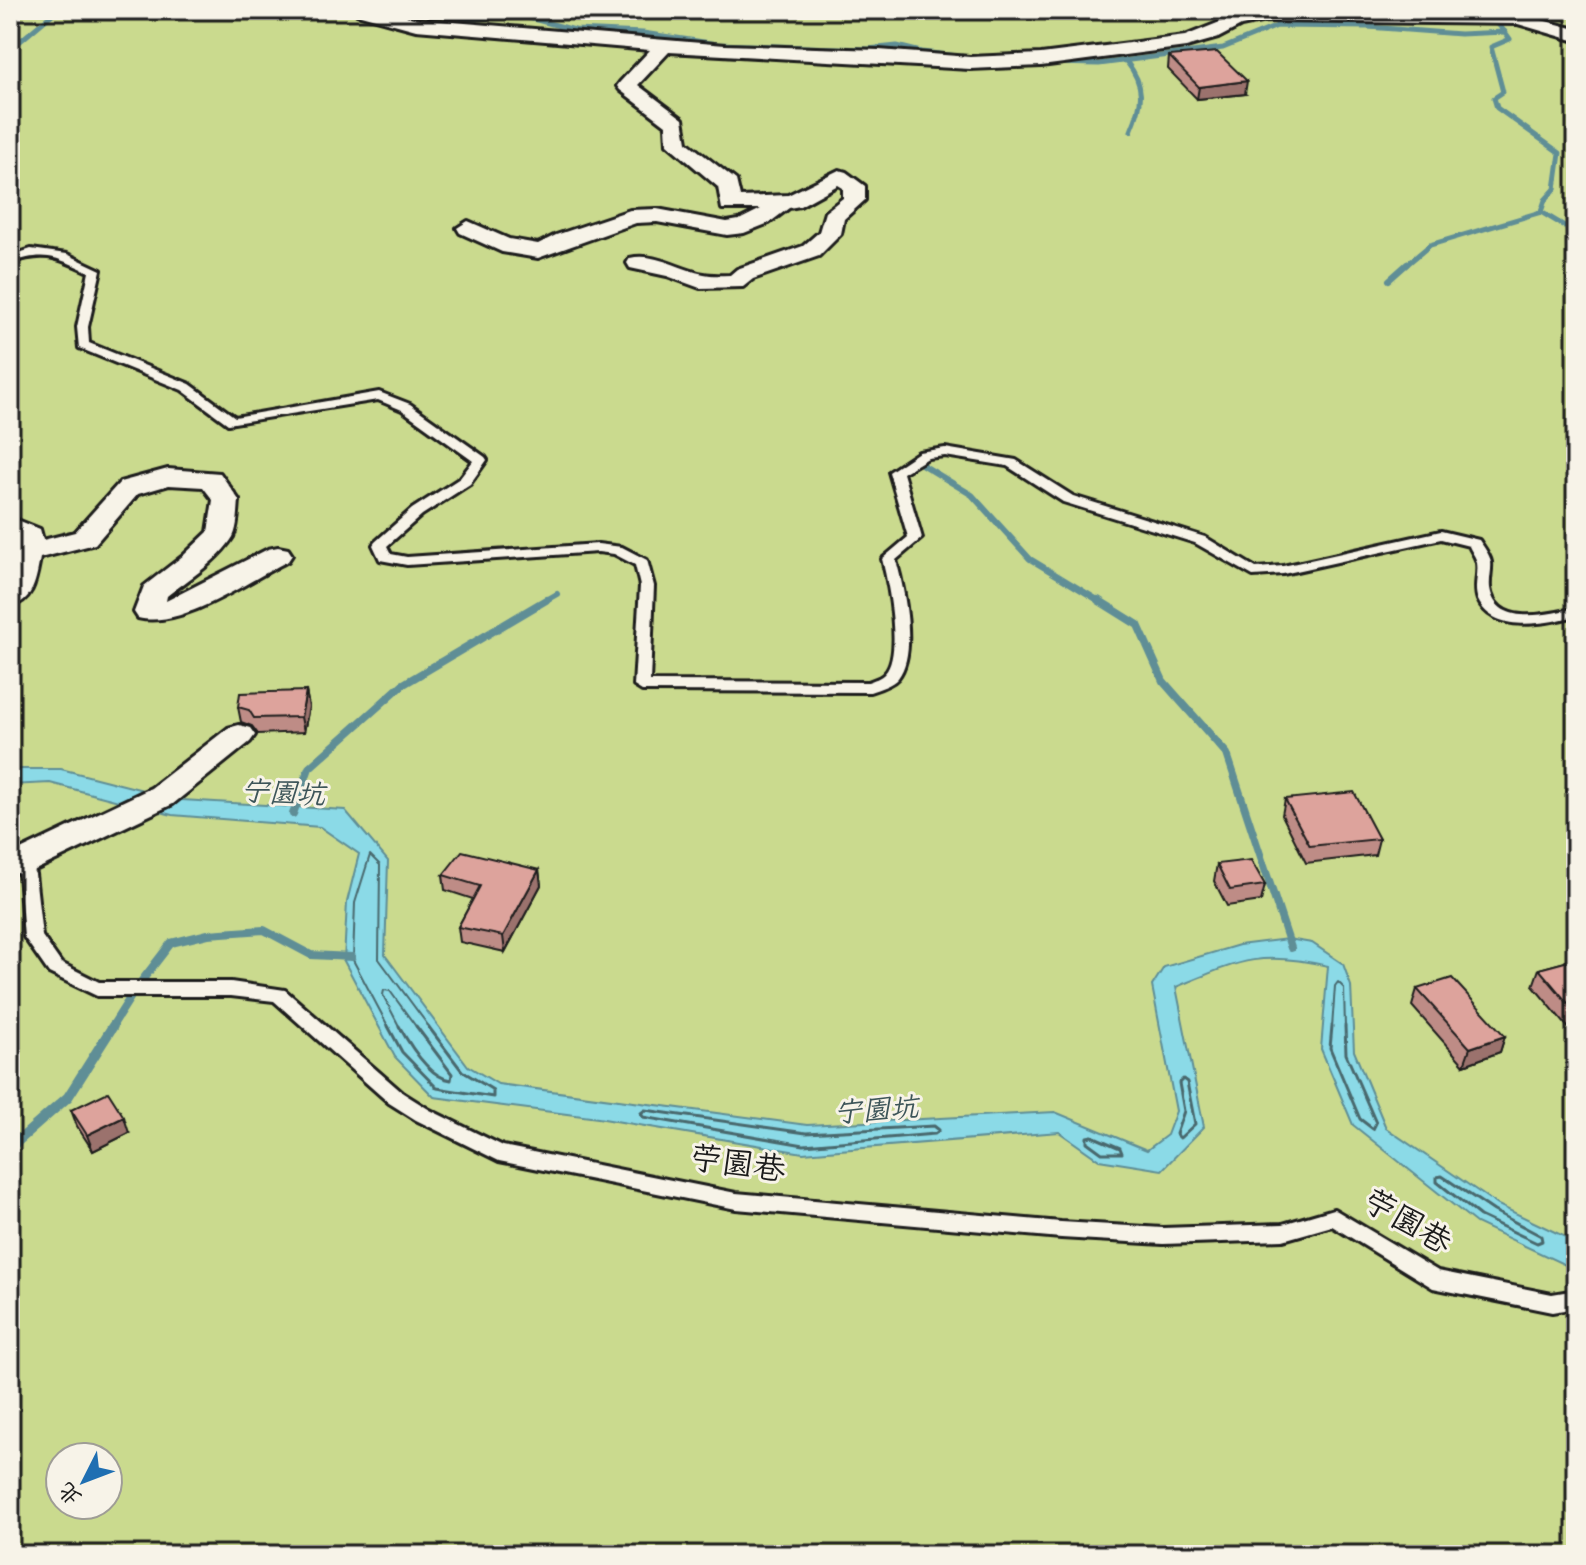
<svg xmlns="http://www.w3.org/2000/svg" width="1586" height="1565" viewBox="0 0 1586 1565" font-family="'Patrick Hand','LXGW WenKai TC',sans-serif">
<rect width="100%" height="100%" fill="#f7f3e8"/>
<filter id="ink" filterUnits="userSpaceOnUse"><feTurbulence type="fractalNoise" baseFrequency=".0125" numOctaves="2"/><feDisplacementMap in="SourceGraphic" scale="16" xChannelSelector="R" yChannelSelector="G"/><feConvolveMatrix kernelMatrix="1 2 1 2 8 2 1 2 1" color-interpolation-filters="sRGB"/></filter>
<g filter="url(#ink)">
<path fill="#cada8e" stroke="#737b55" stroke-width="2" fill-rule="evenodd" d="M10,10h1566v1545h-1566zM60,1457h48v48h-48z"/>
<path fill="#8bdae7" stroke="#5f8e96" stroke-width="2" d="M10,769h51l121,31 163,10 43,51 -3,94 83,111 30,18 309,41 248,-13 92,38 20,-15 9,-24 -24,-125 12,-19 75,-22 49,-6 24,4 31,21 8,22 3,65 32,77 112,77 78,37v28l-100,-47 -123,-98 -32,-76 7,-83c-69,-16 -89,-5 -152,21l28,140 -42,43 -63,-10 -40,-28 -256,21 -205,-35 -164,-21 -39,-40 -51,-96 3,-59 12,-48 -39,-27 -148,-12 -122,-32 -40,2z"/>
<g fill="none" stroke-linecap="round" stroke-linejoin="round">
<g stroke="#48686d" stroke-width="2">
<polyline points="389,1028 353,960 355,903 370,855 380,865 379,959 430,1028"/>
<polyline points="400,1028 383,995 384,990 390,991 417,1028"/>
<polyline points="1332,1028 1335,986 1338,982 1344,988 1345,1028"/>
</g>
<g stroke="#48686d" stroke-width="3">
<polyline points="388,1026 402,1052 437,1088 493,1097 493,1090 462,1071 428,1026"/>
<path d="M399,1026c10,18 30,52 52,54l1,-6 -36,-48"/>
<polyline points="1332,1026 1330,1048 1360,1119 1373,1129 1376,1123 1346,1054 1345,1026"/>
<polygon points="1183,1079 1187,1082 1195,1124 1180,1138 1176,1134 1184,1111 1179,1083"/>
<polygon points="645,1110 806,1133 934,1126 939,1130 935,1134 804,1145 643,1117 641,1113"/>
<polygon points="1092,1136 1120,1148 1122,1153 1102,1153 1087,1142 1087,1137"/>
<polygon points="1442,1176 1494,1211 1541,1236 1542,1241 1537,1243 1480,1216 1437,1182 1437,1177"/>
</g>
<g stroke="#5f8e96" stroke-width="5">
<polyline points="446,10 464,19 518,15 575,30 643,33 717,44 868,49 897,46 921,52 978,58"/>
<polyline points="1488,10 1490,13"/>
<polyline points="1558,10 1576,15"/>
<polyline points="1505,32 1510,39 1491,47 1503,92 1494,98 1497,108 1560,153 1555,189 1545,200 1541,212 1576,233"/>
<polyline points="12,48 57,10"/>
<path d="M1126,61c20,25 17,42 5,70"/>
<polyline points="1051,63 1099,64 1223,48 1277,26 1368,27 1460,34 1505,32 1496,22"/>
<polyline points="1405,266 1430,245 1541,212"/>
</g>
<g stroke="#5f8e96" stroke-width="6">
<polyline points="1389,280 1407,264"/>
<polyline points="921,464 972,495 1030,559 1101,602"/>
<polyline points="543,602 557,594"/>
</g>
<g stroke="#5f8e96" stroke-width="8">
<polyline points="1098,600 1138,625 1163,681 1227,754 1291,948"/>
<polyline points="293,814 309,768 402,685 546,600"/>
<polyline points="111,1028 137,987 171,943 208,934 264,930 311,955 352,957"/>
</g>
<polyline stroke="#5f8e96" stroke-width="10" points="10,1148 68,1097 113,1026"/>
<defs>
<g id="service">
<path d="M31,249l36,5 34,16 -13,57 1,16 101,41 45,33 144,-25 31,12 75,53 2,3 -17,24 -48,31 -35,31 4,8 16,3 191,-13 24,3 25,13 7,26 -4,95 218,1c5,-2 13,-4 17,-9 18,-19 3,-91 -3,-114l26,-22 -19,-65 30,-20 26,-4 71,12 57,36 132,41 51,31 27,-2 158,-35 38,9c4,6 11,15 12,22 1,8 -2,17 -1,26 6,40 58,26 86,20v8c-29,7 -82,19 -98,-16 -5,-13 1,-25 -1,-37 -1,-6 -6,-12 -8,-17l-28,-7 -158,35 -30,2 -58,-33 -132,-41 -56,-36 -62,-10 -17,2 -25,15 19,65 -26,22c8,28 22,93 2,118 -6,7 -19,11 -28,14l-228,-1 -8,-5 6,-100 -5,-21 -21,-11 -16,-2 -191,13 -27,-5 -7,-15 2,-3 37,-33 48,-31 13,-17 -71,-51 -24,-10 -150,24 -46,-34 -103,-42 -2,-21 12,-55c-34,-15 -43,-21 -79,-9v-7z"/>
<polygon points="10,849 27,859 35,874 42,936 61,963 99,982 231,982 285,990 403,1093 430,1110 503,1146 736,1193 1061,1222 1163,1228 1283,1224 1334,1209 1438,1271 1552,1294 1576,1290 1576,1308 1552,1312 1433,1288 1332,1226 1283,1240 1163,1244 1061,1238 736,1209 499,1161 416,1120 389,1103 274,1001 231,996 97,996 49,973 24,937 19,874 10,863"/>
</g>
<g id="minor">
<path d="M354,10h30l33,9 308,26 154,5 91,7 71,-3 144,-18 45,-18 36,-7 253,3 57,15v12l-58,-17 -252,-3 -25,5 -23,12 -32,9 -145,19 -71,3 -301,-17 -31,33 45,34 4,23 49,38 4,17 48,-2 51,-25 7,2 19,14v14l-21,19 -3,15 -22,22 -66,23 -10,8 -43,1 -33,-12 -37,-8 -3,-5 3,-5c25,-6 50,12 74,16 8,2 17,1 26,1l7,-6 66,-23 16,-14 6,-20 18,-14v-10l-5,-3 -38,21 -11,2 -20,15 -25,10 -17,2 -70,-13 -21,1 -98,35 -36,-6 -42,-19 -3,-5 11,-7 41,18 29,5 18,-9 74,-25 27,-1 70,13 12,-2 22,-11h-39l-4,-22 -51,-43 -1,-19 -46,-35 -3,-4 3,-4 30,-32 -234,-20 -59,-16z"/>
<path d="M168,469l52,4 19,27c-1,11 -1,27 -6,37 -15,24 -44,42 -66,59l-1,5 102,-52 10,-2 10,2 4,6 -4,6c-40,20 -106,68 -150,57l-4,-6 10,-26 40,-31 24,-23 5,-32 -10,-13 -34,-2 -31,9 -43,50 -55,14c-4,21 -6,43 -30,49v-41l6,-28 -6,-2v-19l30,12 3,11 32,-8 45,-50z"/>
<polygon points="239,725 250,728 255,735 250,742 173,804 33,871 21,874 10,871 10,855 151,788 228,728"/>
</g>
</defs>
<use href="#service" stroke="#1c1c1c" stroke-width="6"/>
<use href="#minor" stroke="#1c1c1c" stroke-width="6"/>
<use href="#service" fill="#f7f3e8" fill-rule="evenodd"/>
<use href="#minor" fill="#f7f3e8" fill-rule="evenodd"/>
</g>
<g fill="#be8c86" stroke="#1c1c1c" stroke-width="2">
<polygon points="1169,56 1245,94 1197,99 1168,69"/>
<polygon points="306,691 309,707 304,732 258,734 252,726 241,722 238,707"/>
<polygon points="1285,799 1379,839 1375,855 1306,863 1282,815"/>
<polygon points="1217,864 1265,885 1261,901 1227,906 1214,881"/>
<polygon points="539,870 541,885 505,952 460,942 458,927 473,899 445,890 443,875"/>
<polygon points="1576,959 1576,1037 1533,986 1539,969"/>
<polygon points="1417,989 1505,1036 1500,1052 1464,1065 1412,1006"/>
<polygon points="71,1110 129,1133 93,1151 77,1126"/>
</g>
<g fill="#9b726d" stroke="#1c1c1c" stroke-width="2">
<polygon points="1247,81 1245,94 1197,99 1199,87"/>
<polygon points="306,691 309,707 304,732 301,717"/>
<polygon points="539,870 541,885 505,952 503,936"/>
<polygon points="1505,1036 1500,1052 1464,1065 1470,1048"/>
<polygon points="124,1117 129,1133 93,1151 87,1135"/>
</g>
<g fill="#dda39c" stroke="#1c1c1c" stroke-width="2">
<polygon points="1217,52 1247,81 1199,87 1169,56"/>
<polygon points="306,691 301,717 254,718 249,710 238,707 240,693"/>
<polygon points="1354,792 1379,839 1310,846 1285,799"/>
<polygon points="462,851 539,870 503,936 458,927 480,886 443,875"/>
<polygon points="1251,860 1265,885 1230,890 1217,864"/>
<polygon points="1576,959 1576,1013 1539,969"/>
<polygon points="1452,978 1505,1036 1470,1048 1417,989"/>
<polygon points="108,1092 124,1117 87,1135 71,1110"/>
</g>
</g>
<g text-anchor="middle" stroke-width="6" stroke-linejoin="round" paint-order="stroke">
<g font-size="28" font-style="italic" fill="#3d5559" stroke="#f7f3e8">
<text transform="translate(283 792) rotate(3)" y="10">宁園坑</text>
<text transform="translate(876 1109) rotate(-4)" y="10">宁園坑</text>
</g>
<g font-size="32" fill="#1c1c1c" stroke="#f7f3e8">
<text transform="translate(738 1163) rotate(8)" y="11">苧園巷</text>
<text transform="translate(1408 1221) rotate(30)" y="11">苧園巷</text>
</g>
</g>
<rect width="1586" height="1565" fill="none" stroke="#f7f3e8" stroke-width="40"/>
<rect x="20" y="20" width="1546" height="1525" fill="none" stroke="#1c1c1c" stroke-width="3" filter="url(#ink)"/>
<g transform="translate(84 1481) rotate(228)"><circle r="38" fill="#f7f3e8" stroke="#9f9d96" stroke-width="2"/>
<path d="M0-6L14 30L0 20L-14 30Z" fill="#1f6fb2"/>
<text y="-12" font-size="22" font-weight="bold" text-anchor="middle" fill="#1c1c1c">北</text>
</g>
</svg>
